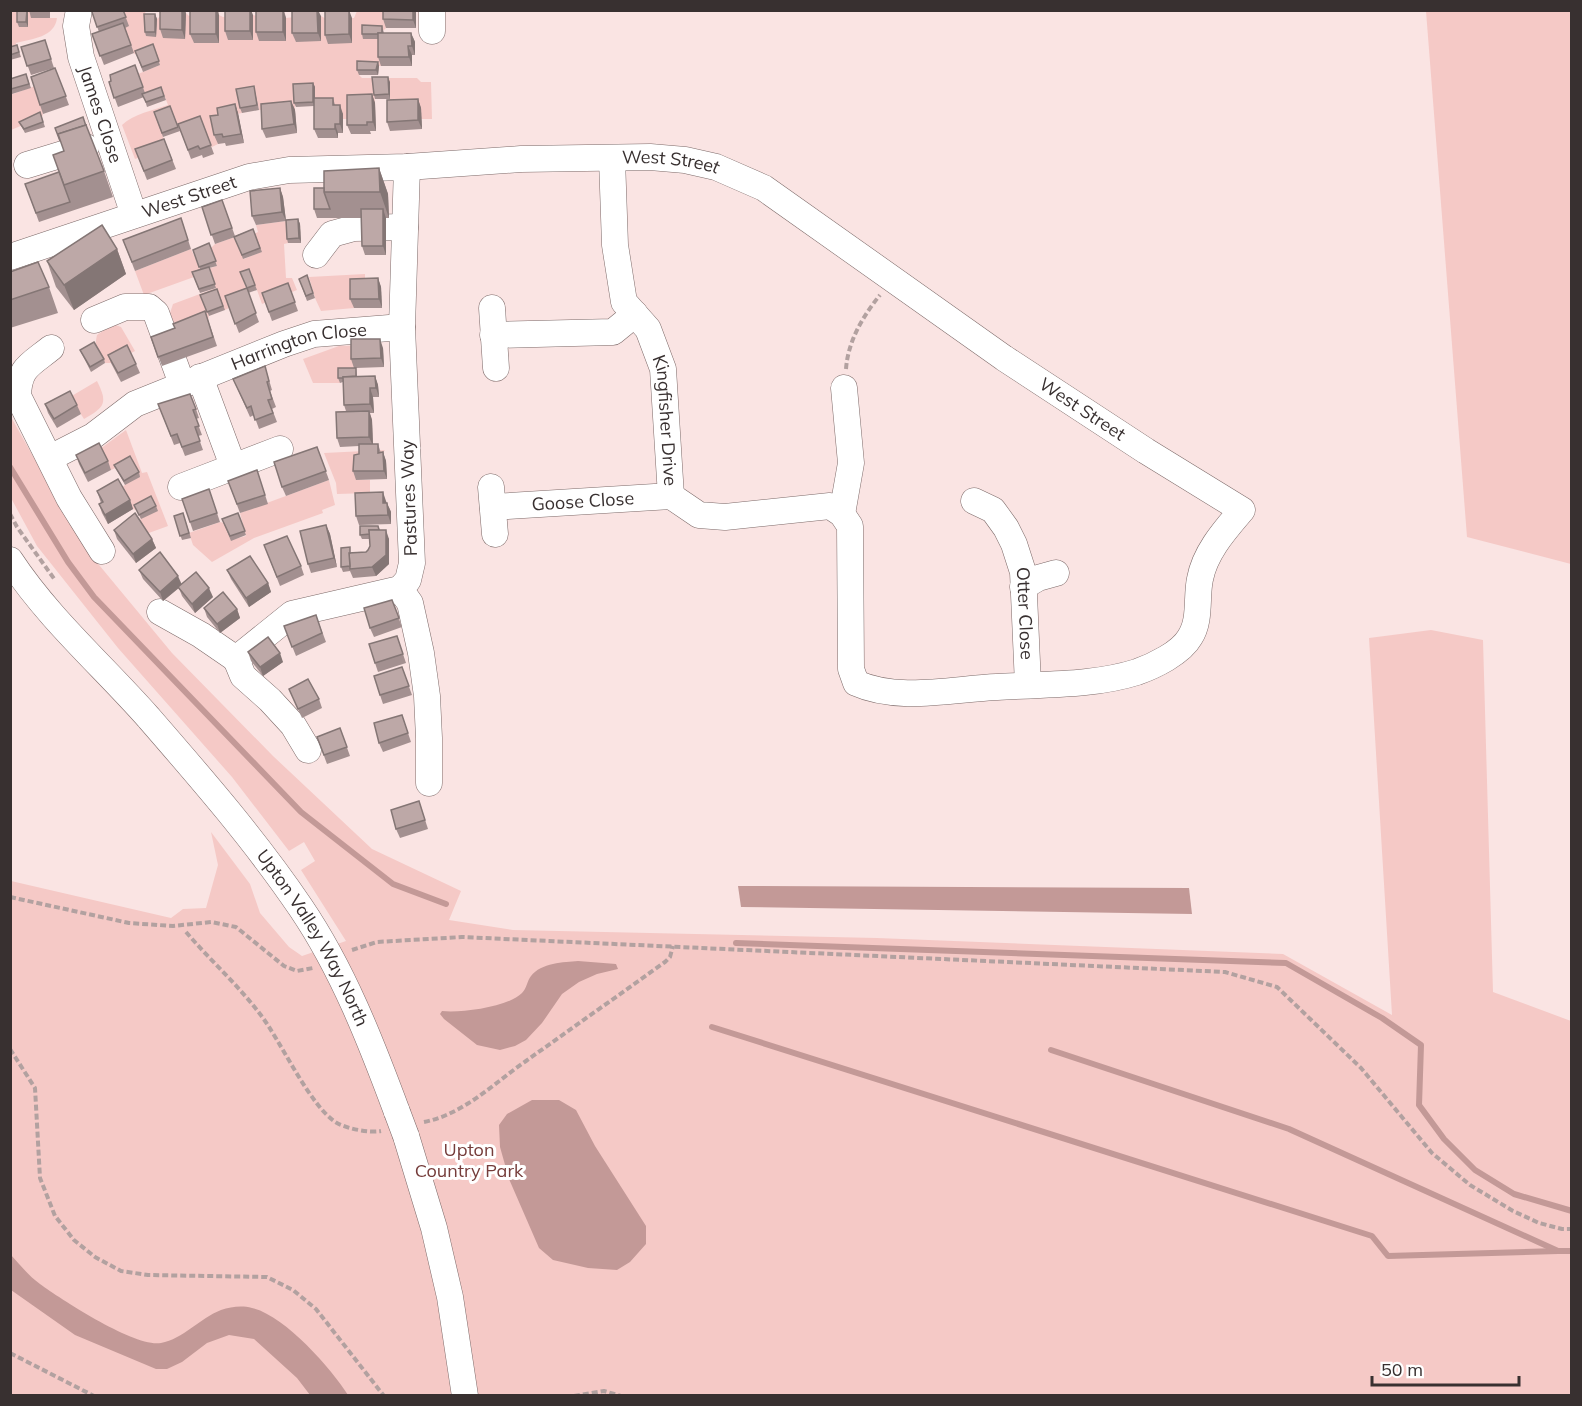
<svg xmlns="http://www.w3.org/2000/svg" width="1582" height="1406" viewBox="0 0 1582 1406" font-family="Mulish,sans-serif">
<rect width="100%" height="100%" fill="#fae4e3"/>
<g fill="#f5c9c6">
<path d="M145,10l1,8 11,1 7,-6h22l3,3 30,-1 4,2 5,-1 25,24v-25l7,2 26,24v-23l9,-1 26,24v-25l7,4v23h24v-25h2l3,-7h29v17l-2,2h-20l19,9 -2,3v24h-22v9l3,3h55l4,4h10l1,37h-11l-31,-10v-27h-16l1,21 -25,1v15h-7l-7,-5 -19,-7 -22,-19v22l-31,3 -1,-3h-4l-4,-19 -17,3 4,19 -22,4 -6,8 4,19 -6,3 -31,-14 -9,-23 -16,7 11,31 -32,11 -13,-34c11,-11 32,-15 46,-20l-5,-13 -19,6 -6,-24 22,-9 -6,-16 -17,6 -36,-19 22,-25z"/>
<path d="M11,11h20l1,7h25c-2,19 -25,21 -41,25l-1,7 -4,1z"/>
<polygon points="1426,11 1571,11 1571,564 1467,537"/>
<polygon points="35,86 43,114 42,117 11,130 10,89 13,94"/>
<polygon points="286,221 288,224 288,243 284,244 286,278 292,278 297,290 262,304 257,290 242,277 250,297 228,305 229,308 225,310 202,300 209,316 208,320 177,333 170,313 173,304 216,288 194,277 144,295 135,271 191,249 201,271 217,266 211,248 215,244 235,237 244,259 261,252 254,234 258,232 256,225"/>
<polygon points="365,274 365,288 354,288 354,308 321,311 315,298 309,277"/>
<polygon points="113,324 121,327 135,351 111,363 105,363 95,346 97,335"/>
<polygon points="381,345 354,348 354,372 339,373 340,383 313,383 303,359 339,346"/>
<path d="M97,381c11,22 8,26 -13,38l-14,-22z"/>
<polygon points="11,417 76,533 90,554 172,653 273,756 372,849 461,891 449,920 513,930 877,938 1283,954 1392,1015 1369,638 1431,630 1483,640 1493,992 1571,1021 1571,1395 11,1395 11,881 171,918 183,909 206,908 218,865 211,832 250,884 260,913 289,947 302,956 346,941 301,870 315,861 304,842 289,851 232,777 118,648 37,546 11,498"/>
<polygon points="126,430 142,473 147,472 168,526 146,534 138,522 141,519 136,510 133,509 121,488 125,485 131,461 111,470 100,449"/>
<polygon points="385,450 356,480 370,480 370,493 337,494 336,483 324,453"/>
<polygon points="329,480 335,505 322,510 323,513 254,538 212,562 193,545 189,533 220,522 224,523 231,540 246,536 240,513"/>
</g>
<g fill="#c39997">
<polygon points="738,886 1189,888 1192,914 741,907"/>
<path d="M578,961l38,3 2,5 -21,5 -18,8 -17,12 -20,29 -16,17 -11,6 -15,4 -23,-5 -33,-26 -4,-5 2,-3c20,2 66,-4 80,-18 5,-5 5,-12 9,-17 10,-13 33,-14 47,-15z"/>
<polygon points="532,1100 559,1100 576,1110 595,1146 646,1226 646,1244 630,1262 617,1270 588,1268 553,1260 539,1248 509,1179 500,1147 499,1125 507,1114"/>
<path d="M11,1255c9,10 18,21 29,29 22,16 96,64 121,59 22,-4 39,-25 60,-33 10,-3 20,-5 31,-2 32,7 79,60 96,87h-38l-13,-17 -43,-39 -25,-4 -22,8 -25,19 -15,7h-11l-81,-34 -64,-45z"/>
</g>
<g fill="none" stroke-linecap="round" stroke-linejoin="round">
<g stroke="#c39997" stroke-width="6">
<polyline points="10,467 68,562 94,597 301,812 393,884 446,904"/>
<polyline points="736,943 1286,963 1382,1018 1421,1045 1419,1105 1444,1139 1475,1170 1514,1194 1572,1211"/>
<polyline points="712,1027 1372,1236 1388,1256 1558,1251"/>
<polyline points="1051,1050 1289,1129 1558,1251 1572,1251"/>
</g>
<defs>
<g id="minor">
<path id="s1" d="M79,10l-3,16 5,31 53,158"/>
<polyline points="432,10 432,31"/>
<path id="s2" d="M612,159l3,86 9,57 24,27 15,40 8,127"/>
<polyline points="27,165 86,147"/>
<polyline points="316,255 332,234 354,228 405,227"/>
<path id="s3" d="M10,257l239,-80 40,-7 118,-3 114,-8 129,-2 35,3 31,7 48,21 240,170 142,93 96,59c-17,20 -37,42 -42,69 -4,18 1,41 -10,58 -9,16 -36,29 -53,35 -44,14 -94,12 -140,15 -45,2 -99,15 -141,-4l-5,-14 -1,-143 -8,-12 -12,-8 -105,11 -26,-2 -28,-19"/>
<polyline points="492,308 496,368"/>
<polyline points="94,320 125,307 149,307 156,313 182,384"/>
<polyline points="493,335 613,332 635,314"/>
<path d="M51,348c-21,17 -32,19 -33,48l51,102 33,53"/>
<polyline points="200,377 233,466"/>
<path id="s4" d="M50,458l43,-22 42,-32 149,-60 30,-10 88,-7"/>
<polyline points="181,487 280,449"/>
<polyline points="491,487 495,534"/>
<path id="s5" d="M974,501l19,9 13,18 8,16 9,28 5,113"/>
<path id="s6" d="M493,507l178,-11"/>
<polyline points="842,514 851,463 844,388"/>
<path id="s7" d="M10,560c38,58 92,105 138,157 53,61 107,123 153,191 42,62 70,134 96,204"/>
<polyline points="1023,587 1038,578 1056,573"/>
<polyline points="400,589 410,603 421,653 427,696 429,738 429,783"/>
<polyline points="160,612 201,635 236,659"/>
<polyline points="236,659 292,614 400,589 408,580 412,563 402,327 407,167"/>
<polyline points="236,659 243,676 270,700 293,725 308,750"/>
<polyline points="406,1136 434,1228 450,1297 465,1396"/>
</g>
</defs>
<use href="#minor" stroke="#7d6a69" stroke-width="27"/>
<g stroke="#b2a1a0" stroke-width="4" stroke-dasharray="6 3" stroke-linecap="butt">
<path d="M846,369c2,-28 17,-53 34,-74"/>
<polyline points="10,514 17,527 55,580"/>
<polyline points="10,897 129,923 173,926 211,922 236,927 284,966 297,971 313,968"/>
<path d="M186,932c24,28 52,53 74,82 21,27 50,93 77,109 11,6 32,10 44,8"/>
<polyline points="352,950 377,942 462,937 1225,972 1277,987 1361,1068 1432,1153 1470,1185 1513,1211 1539,1223 1562,1229 1572,1229"/>
<polyline points="10,1049 35,1088 40,1178 55,1216 74,1240 95,1257 121,1271 148,1275 267,1277 293,1290 316,1309 384,1396"/>
<path d="M424,1122c40,-8 69,-38 102,-61 46,-33 93,-66 139,-99l5,-5 3,-11"/>
<polyline points="10,1353 94,1396"/>
<polyline points="574,1396 604,1391 621,1396"/>
</g>
<use href="#minor" stroke="#fff" stroke-width="26"/>
<defs>
<polyline id="minor-bridge" points="397,1112 406,1136"/>
</defs>
<use href="#minor-bridge" stroke="#7d6a69" stroke-width="27" stroke-linecap="butt"/>
<use href="#minor-bridge" stroke="#fff" stroke-width="26"/>
</g>
<g fill="#a39090">
<polygon points="17,10 28,10 28,27 19,27 17,22"/>
<polygon points="29,10 50,10 50,18 31,18"/>
<polygon points="123,10 129,26 125,28 134,53 104,65 92,34 99,32 92,12"/>
<polygon points="256,10 284,10 286,18 286,41 259,41 256,32"/>
<polygon points="416,10 416,28 386,28 383,19"/>
<polygon points="186,13 185,39 163,38 160,29"/>
<polygon points="155,14 157,19 156,37 146,36 145,32"/>
<polygon points="219,15 219,43 194,43 190,34"/>
<polygon points="253,15 253,40 228,40 225,31"/>
<polygon points="321,16 321,41 296,42 292,33"/>
<polygon points="352,18 352,43 328,44 325,35"/>
<polygon points="382,26 384,33 411,33 415,42 415,55 412,55 412,66 381,66 378,57 378,39 363,39 362,34"/>
<polygon points="45,40 54,68 31,75 21,47"/>
<polygon points="153,44 160,65 143,72 135,51"/>
<polygon points="17,45 21,57 10,60 10,47"/>
<polygon points="378,62 379,66 378,75 359,75 357,70"/>
<polygon points="135,65 145,93 161,87 166,100 147,107 144,97 118,107 109,82"/>
<polygon points="55,68 69,105 43,114 40,105"/>
<polygon points="26,74 31,88 12,94 10,89"/>
<polygon points="390,82 390,99 375,99 374,95"/>
<polygon points="313,83 315,87 315,98 333,98 335,105 343,114 343,133 338,133 338,138 318,138 314,129 314,106 296,107 294,103"/>
<polygon points="255,91 259,110 242,113 240,108"/>
<polygon points="372,94 375,103 376,131 370,131 371,134 351,134 347,125"/>
<polygon points="418,99 421,108 422,129 390,131 387,122"/>
<polygon points="291,101 295,110 297,133 266,138 262,129"/>
<polygon points="235,104 238,113 244,143 226,146 225,143 218,144 214,135 218,115"/>
<polygon points="170,106 180,131 163,137 154,112"/>
<polygon points="40,112 45,127 25,133 19,122"/>
<polygon points="200,116 214,154 203,158 202,155 191,159 178,124"/>
<polygon points="164,139 176,169 147,180 135,149"/>
<polygon points="379,168 388,194 389,218 386,218 386,255 365,255 362,246 361,218 317,218 314,209 324,188"/>
<polygon points="104,171 113,197 39,222 25,184"/>
<polygon points="280,188 283,197 286,221 256,225 252,216"/>
<polygon points="222,200 235,236 253,229 262,252 243,259 235,237 215,244 202,207"/>
<polygon points="181,218 191,249 135,271 123,240"/>
<polygon points="298,219 300,224 301,243 288,243 287,239"/>
<polygon points="209,243 217,266 209,268 216,288 200,293 192,272 200,269 193,250"/>
<polygon points="117,249 126,274 74,310 56,287 47,261"/>
<polygon points="249,269 257,290 248,293 259,322 239,333 225,296 246,288"/>
<polygon points="10,272 49,287 58,313 10,328"/>
<polygon points="307,275 315,298 307,301 299,279"/>
<polygon points="378,278 381,287 382,308 354,308 350,299"/>
<polygon points="288,283 298,311 272,321 262,293"/>
<polygon points="217,289 225,310 209,316 200,295"/>
<polygon points="205,311 217,346 162,366 151,337 175,328"/>
<polygon points="383,348 384,367 356,368 357,376 375,376 378,385 379,397 373,397 374,413 370,413 372,420 373,444 378,444 381,453 383,452 386,461 387,479 356,480 353,471 359,454 359,446 340,447 337,438 346,411 344,405 343,382 340,383 338,378 354,368 351,359"/>
<polygon points="80,350 104,359 105,363 91,372"/>
<polygon points="108,355 136,364 140,373 121,382 111,363"/>
<polygon points="265,366 272,390 270,391 276,407 272,409 277,422 259,429 254,415 250,417 233,379"/>
<polygon points="45,404 77,405 81,414 57,428 48,413"/>
<polygon points="158,404 196,409 199,418 196,419 202,435 198,436 203,450 185,456 180,443 174,445"/>
<polygon points="317,447 329,480 286,496 282,487"/>
<polygon points="76,455 108,461 111,470 88,482 79,464"/>
<polygon points="114,465 139,472 140,477 125,485"/>
<polygon points="257,470 268,504 240,513 228,481"/>
<polygon points="209,489 220,522 193,531 182,499"/>
<polygon points="97,491 130,500 133,509 108,524 102,513 99,504 101,503"/>
<polygon points="386,501 391,512 391,524 359,525 356,516"/>
<polygon points="134,505 156,506 158,511 141,519"/>
<polygon points="183,513 191,538 182,540 174,516"/>
<polygon points="238,513 246,535 231,541 222,519"/>
<polygon points="326,525 330,534 337,567 311,573 308,564"/>
<polygon points="378,526 380,530 389,539 389,564 376,576 353,578 350,571 343,572 341,567 352,553 366,552 370,546 370,539 362,539 360,535"/>
<polygon points="114,530 152,539 156,548 136,563 117,539"/>
<polygon points="264,545 301,566 304,575 280,586"/>
<polygon points="139,570 181,585 213,597 195,613 182,596 179,588 163,601 143,579"/>
<polygon points="227,570 268,583 271,592 249,607 231,579"/>
<polygon points="392,600 402,627 374,637 370,628"/>
<polygon points="204,608 237,609 240,618 220,633 207,617"/>
<polygon points="316,615 326,642 296,656 284,626"/>
<polygon points="397,636 406,663 378,672 375,663"/>
<polygon points="248,652 283,662 263,676 251,661"/>
<polygon points="402,667 412,695 383,704 380,695"/>
<polygon points="289,689 319,699 322,708 302,718"/>
<polygon points="402,715 411,742 383,752 379,743"/>
<polygon points="340,728 350,756 327,764 317,737"/>
<polygon points="419,801 428,829 400,838 396,829"/>
</g>
<g fill="#847675">
<polygon points="27,10 28,10 28,27 26,22"/>
<polygon points="182,10 185,10 186,13 185,39 182,30"/>
<polygon points="216,10 218,10 219,15 219,43 216,34"/>
<polygon points="250,10 251,10 253,15 253,40 250,31"/>
<polygon points="283,10 286,18 286,41 283,32"/>
<polygon points="317,10 318,10 321,16 321,41 318,33"/>
<polygon points="349,10 352,18 352,43 349,34"/>
<polygon points="413,10 416,10 416,28 413,20"/>
<polygon points="155,14 157,19 156,37 155,32"/>
<polygon points="411,33 415,42 415,55 412,46"/>
<polygon points="408,46 412,55 412,66 409,57"/>
<polygon points="378,62 379,66 378,75 376,70"/>
<polygon points="388,77 390,82 390,99 389,94"/>
<polygon points="313,83 315,87 315,106 313,102"/>
<polygon points="372,94 375,103 376,131 373,122"/>
<polygon points="418,99 421,108 422,129 418,120"/>
<polygon points="291,101 295,110 297,133 294,124"/>
<polygon points="235,104 238,113 244,143 241,134"/>
<polygon points="340,105 343,114 343,133 340,124"/>
<polygon points="335,124 338,133 338,138 335,129"/>
<polygon points="379,168 388,194 389,218 380,192"/>
<polygon points="280,188 283,197 286,221 282,212"/>
<polygon points="383,209 386,218 386,255 383,246"/>
<polygon points="298,219 300,224 301,243 299,238"/>
<polygon points="117,249 126,274 74,310 64,285"/>
<polygon points="378,278 381,287 382,308 379,299"/>
<polygon points="380,339 383,348 384,367 381,358"/>
<polygon points="375,376 378,385 379,397 376,388"/>
<polygon points="370,388 373,397 374,413 370,404"/>
<polygon points="369,411 372,420 373,446 369,437"/>
<polygon points="383,452 386,461 387,479 384,471"/>
<polygon points="383,492 386,501 387,512 383,503"/>
<polygon points="130,500 133,509 108,524 105,515"/>
<polygon points="387,503 391,512 391,524 388,515"/>
<polygon points="326,525 330,534 337,567 334,558"/>
<polygon points="386,530 389,539 389,564 376,576 372,567"/>
<polygon points="152,539 156,548 136,563 133,554"/>
<polygon points="178,576 182,585 163,601 160,592"/>
<polygon points="268,583 271,592 249,607 246,598"/>
<polygon points="209,588 213,597 195,613 192,604"/>
<polygon points="237,609 240,618 220,633 217,624"/>
<polygon points="280,653 283,662 263,676 260,667"/>
</g>
<g fill="#bda8a7" stroke="#847675" stroke-width="1.5">
<polygon points="17,10 27,10 26,22 17,22"/>
<polygon points="95,10 123,10 126,17 97,27 92,12"/>
<polygon points="160,10 182,10 182,30 160,29"/>
<rect x="190" y="10" width="26" height="24"/>
<rect x="225" y="10" width="25" height="21"/>
<rect x="256" y="10" width="27" height="22"/>
<polygon points="292,10 317,10 318,33 292,33"/>
<polygon points="336,10 349,10 349,34 325,35 325,11"/>
<polygon points="383,10 413,10 413,20 383,19"/>
<polygon points="144,14 155,14 155,32 145,32"/>
<polygon points="123,23 131,45 100,56 92,34"/>
<polygon points="362,25 382,26 382,33 378,33 378,34 362,34"/>
<polygon points="378,33 411,33 412,46 408,46 409,57 378,57"/>
<polygon points="45,40 51,59 27,66 21,47"/>
<polygon points="153,44 159,61 142,67 135,51"/>
<polygon points="17,45 19,52 10,55 10,47"/>
<polygon points="357,61 378,62 376,70 357,70"/>
<polygon points="135,65 143,87 114,98 109,82 111,81 110,75"/>
<polygon points="55,68 66,96 40,105 31,77"/>
<polygon points="26,74 29,84 11,89 10,79"/>
<polygon points="372,77 388,77 389,94 374,95"/>
<polygon points="313,83 313,102 294,103 293,84"/>
<polygon points="254,86 257,105 240,108 236,89"/>
<polygon points="161,87 164,96 146,102 142,94"/>
<polygon points="372,94 373,122 367,122 367,125 347,125 347,95"/>
<polygon points="314,98 333,98 333,105 340,105 340,124 335,124 335,129 314,129"/>
<polygon points="418,99 418,120 387,122 387,100"/>
<polygon points="291,101 294,124 262,129 261,104"/>
<polygon points="235,104 241,134 223,137 222,134 214,135 210,116 218,115 217,108"/>
<polygon points="170,106 178,127 162,133 154,112"/>
<polygon points="40,112 43,122 24,129 19,122"/>
<polygon points="200,116 211,145 200,149 198,146 188,150 178,124"/>
<polygon points="83,117 86,126 86,125 58,134 60,141 55,128"/>
<polygon points="86,125 104,171 64,185 53,155 64,151 58,134"/>
<polygon points="164,139 172,160 144,171 135,149"/>
<polygon points="379,168 380,192 324,192 324,171"/>
<polygon points="59,172 70,202 36,213 25,184"/>
<polygon points="280,188 282,212 252,216 250,191"/>
<polygon points="314,188 324,188 324,192 330,209 314,209"/>
<polygon points="222,200 232,228 211,235 202,207"/>
<polygon points="361,209 383,209 383,246 362,246"/>
<polygon points="181,218 188,240 132,262 123,240"/>
<polygon points="298,219 299,238 287,239 286,220"/>
<polygon points="102,225 117,249 64,285 47,261"/>
<polygon points="253,229 260,248 242,255 234,237"/>
<polygon points="209,243 216,261 199,267 193,250"/>
<polygon points="38,262 49,287 10,300 10,272"/>
<polygon points="209,267 215,284 199,289 192,272"/>
<polygon points="249,269 255,285 247,288 240,272"/>
<polygon points="307,275 313,293 306,296 299,279"/>
<polygon points="378,278 379,299 350,299 350,279"/>
<polygon points="288,283 295,302 269,312 262,293"/>
<polygon points="247,288 256,313 235,324 225,296"/>
<polygon points="217,289 223,306 207,312 200,295"/>
<polygon points="205,311 213,337 158,357 151,337 175,328 173,324"/>
<polygon points="351,339 380,339 381,358 351,359"/>
<polygon points="94,342 104,359 90,367 80,350"/>
<polygon points="127,345 136,364 118,373 108,355"/>
<polygon points="265,366 269,381 267,382 272,399 268,400 273,413 255,420 251,406 247,408 233,379"/>
<polygon points="338,368 356,368 356,376 343,377 343,378 338,378"/>
<polygon points="375,376 376,388 370,388 370,404 344,405 343,377"/>
<polygon points="70,391 77,405 54,419 45,404"/>
<polygon points="190,394 196,409 193,410 199,426 195,427 200,441 182,447 177,434 171,436 158,404"/>
<polygon points="369,411 369,437 337,438 336,412"/>
<polygon points="99,443 108,461 85,473 76,455"/>
<polygon points="359,444 378,444 378,453 383,452 384,471 353,471 354,455 359,454"/>
<polygon points="317,447 326,471 282,487 274,462"/>
<polygon points="130,456 139,472 124,481 114,465"/>
<polygon points="257,470 265,495 237,504 228,481"/>
<polygon points="118,479 130,500 105,515 99,504 103,502 97,491"/>
<polygon points="209,489 217,513 190,522 182,499"/>
<polygon points="383,492 383,503 387,503 388,515 356,516 355,493"/>
<polygon points="151,496 156,506 139,515 134,505"/>
<polygon points="135,513 152,539 133,554 114,530"/>
<polygon points="183,513 189,533 180,536 174,516"/>
<polygon points="238,513 245,531 230,536 222,519"/>
<polygon points="326,525 334,558 308,564 300,531"/>
<polygon points="360,526 378,526 379,530 369,530 370,534 360,535"/>
<polygon points="369,530 386,530 386,555 372,567 350,569 349,553 366,552 368,550 370,546"/>
<polygon points="287,536 301,566 277,577 264,545"/>
<polygon points="350,547 350,553 349,553 350,566 341,567 341,548"/>
<polygon points="160,552 178,576 160,592 139,570"/>
<polygon points="250,556 268,583 246,598 227,570"/>
<polygon points="196,572 209,588 192,604 178,587"/>
<polygon points="223,592 237,609 217,624 204,608"/>
<polygon points="392,600 399,618 370,628 364,608"/>
<polygon points="316,615 322,633 292,647 284,626"/>
<polygon points="397,636 403,654 375,663 369,644"/>
<polygon points="268,637 280,653 260,667 248,652"/>
<polygon points="402,667 409,686 380,695 374,676"/>
<polygon points="308,679 319,699 298,709 289,689"/>
<polygon points="402,715 408,733 379,743 374,723"/>
<polygon points="340,728 347,747 324,755 317,737"/>
<polygon points="419,801 425,820 396,829 391,810"/>
</g>
<g text-anchor="middle" stroke-width="6" stroke-linejoin="round" paint-order="stroke">
<g font-size="18" fill="#383030" stroke="#fff">
<text dy="6" stroke="none"><textPath href="#s1" startOffset="108">James Close</textPath></text>
<text dy="6" stroke="none"><textPath href="#s3" startOffset="675">West Street</textPath></text>
<text dy="6" stroke="none"><textPath href="#s3" startOffset="189">West Street</textPath></text>
<text dy="6" stroke="none"><textPath href="#s4" startOffset="276">Harrington Close</textPath></text>
<text dy="6" stroke="none"><textPath href="#s3" startOffset="1161">West Street</textPath></text>
<text dy="6" stroke="none"><textPath href="#s2" startOffset="274">Kingfisher Drive</textPath></text>
<text transform="translate(409 498) rotate(-92)" y="6">Pastures Way</text>
<text dy="6" stroke="none"><textPath href="#s6" startOffset="90">Goose Close</textPath></text>
<text dy="6" stroke="none"><textPath href="#s5" startOffset="132">Otter Close</textPath></text>
<text dy="6" stroke="none"><textPath href="#s7" startOffset="486">Upton Valley Way North</textPath></text>
</g>
<g font-size="18" fill="#753c3a" stroke="#fff">
<text x="469" y="1156">Upton<tspan x="469" dy="21">Country Park</tspan></text>
</g>
</g>
<rect width="1582" height="1406" fill="none" stroke="#383030" stroke-width="24"/>
<path d="M1372 1376v9h147v-9" fill="none" stroke="#383030" stroke-width="3"/>
<text x="1381" y="1376" font-size="18" fill="#383030" stroke="#ffffff" stroke-width="4.5" paint-order="stroke">50 m</text>
</svg>
